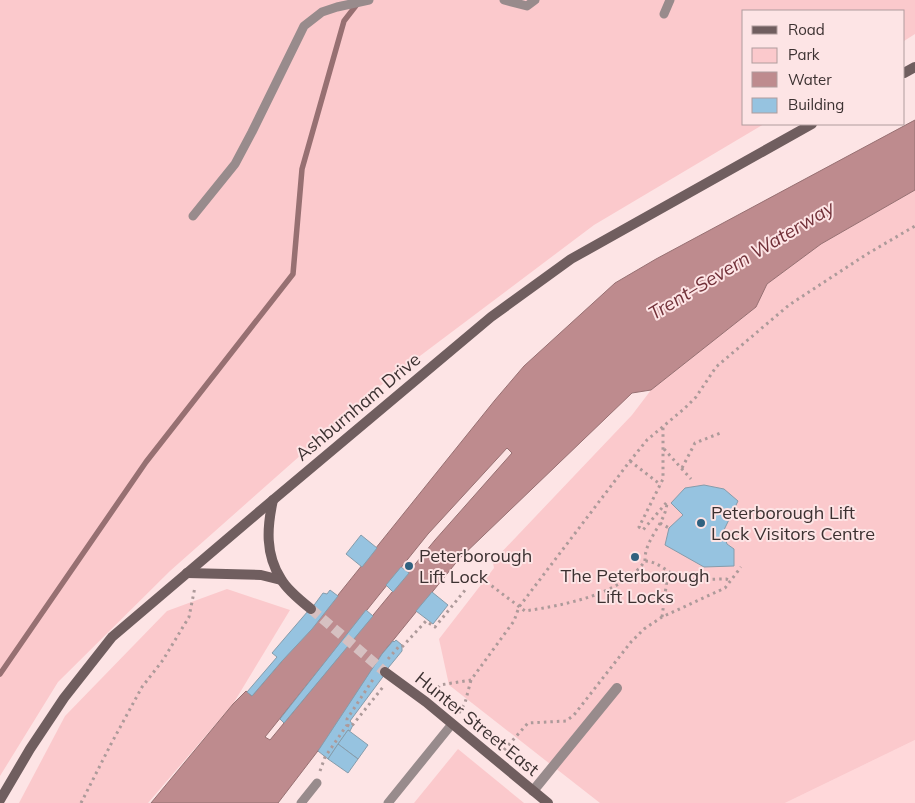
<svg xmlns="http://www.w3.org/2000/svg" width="915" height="803" viewBox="0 0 915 803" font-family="Mulish,sans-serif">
<rect width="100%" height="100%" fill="#fde4e5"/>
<polygon fill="#ffd8da" points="915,740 915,803 785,803"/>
<g fill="#fbc9cc">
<polygon points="0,0 915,0 915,34 904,41 904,11 744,11 744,124 764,124 594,225 372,392 170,571 58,682 0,776"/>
<polygon points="915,190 915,740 785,803 600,803 449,685 439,639 494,568 493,563 497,557 632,415 651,390 756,307 767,284 821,244"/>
<polygon points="227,589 290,610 233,704 148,803 19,803 65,716 167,611"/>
<polygon points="458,749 524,803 414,803"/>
</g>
<path fill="#be8b8e" stroke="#977072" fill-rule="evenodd" d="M915,120v70l-94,54 -54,40 -11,23 -105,83 -19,3 -173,166 -77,95 -55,85 -49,64h-127l82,-99 13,-13 6,5 82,-96 161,-200 29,-34 91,-83 41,-24zM507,448l5,5 -77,87 -165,200 -5,-3 163,-203z"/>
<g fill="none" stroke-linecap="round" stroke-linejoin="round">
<polyline stroke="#977072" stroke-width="5.5" points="0,674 146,462 293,274 302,169 344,21 358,3"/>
</g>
<g fill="#96c3e0" stroke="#869cab">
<polygon points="704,485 724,489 738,501 723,532 727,544 734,549 734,566 704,567 665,545 669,528 683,515 671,503 685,488"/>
<polygon points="361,535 377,548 362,567 346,554"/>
<polygon points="401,567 409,573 393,592 386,585"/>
<polygon points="330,590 338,596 312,629 282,661 252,696 247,692 277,657 272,653 308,611 309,612 323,593 327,594"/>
<polygon points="432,592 448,605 433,624 416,611"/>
<polygon points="366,610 373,616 284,723 280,719"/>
<polygon points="396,640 402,645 402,651 384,673 385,674 350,721 353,725 350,731 348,730 328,759 318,751 382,654 393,641 394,642"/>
<polygon points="348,730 368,745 358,759 338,744"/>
<polygon points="338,744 358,759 348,773 328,759"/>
</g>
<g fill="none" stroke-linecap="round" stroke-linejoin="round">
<polyline stroke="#d6c0c1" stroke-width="10" stroke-dasharray="10 5" stroke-linecap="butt" points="311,609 385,672"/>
<g stroke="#ad9a9a" stroke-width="3" stroke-dasharray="2.5 4" stroke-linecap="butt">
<polyline points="664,449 691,479"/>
<polyline points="630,461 661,485"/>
<polyline points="682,468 695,443 723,432"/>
<polyline points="660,523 669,528"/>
<polyline points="723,532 741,533"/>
<path d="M645,561c-1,-22 21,-37 22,-59l-24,28 -4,-3 24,-48v-53"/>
<path d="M476,574l49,37c39,-6 96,-16 120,-50 13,0 24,13 36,17 13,3 31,1 45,1l5,2"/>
<polyline points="662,617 668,572"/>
<polyline points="402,647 426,621 435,627 466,589"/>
<polyline points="388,659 401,644"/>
<polyline points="434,693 440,685 471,680 514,621 519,607 630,461 647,440 685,408 696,397 716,367 789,305 867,254 915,226"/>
<polyline points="459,713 465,703 471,680"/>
<polyline points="347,725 351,727 383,687"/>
<polyline points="504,750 528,723 566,721 574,715 631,642 644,629 662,617 725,588 741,567"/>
<polyline points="320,771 325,757 347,725 347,719 374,678"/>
<polyline points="81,803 111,744 142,687 163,660 189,617 195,587"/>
</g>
<g stroke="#988b8c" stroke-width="9">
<polyline points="504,0 527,6 535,0"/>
<polyline points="664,14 670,0"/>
<polyline points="193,216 235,164 252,132 304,26 322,12 337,7 369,0"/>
<polyline points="301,803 317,783"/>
<polyline points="388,803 452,724"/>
</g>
<polyline stroke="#988b8c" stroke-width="10" points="533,791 617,688"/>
<g stroke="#705e5f" stroke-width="10">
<polyline points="904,73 915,67"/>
<path d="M273,500c-6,27 -8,54 8,79 6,11 20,22 30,30"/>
<polyline points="187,573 261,575 281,580"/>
<polyline points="385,672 426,702 548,803"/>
<polyline points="0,800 30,749 64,698 112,637 273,500 491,317 571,259 812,124"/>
</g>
</g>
<g fill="#30617f" stroke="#fde4e5" stroke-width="2">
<circle cx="701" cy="523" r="5"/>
<circle cx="635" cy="557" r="5"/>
<circle cx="409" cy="566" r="5"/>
</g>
<g text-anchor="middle" stroke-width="4" stroke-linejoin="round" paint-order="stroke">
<g font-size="18" fill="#3c3131" stroke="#fde4e5">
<text transform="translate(358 407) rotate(-40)" y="6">Ashburnham Drive</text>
<text transform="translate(477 724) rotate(39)" y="6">Hunter Street East</text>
</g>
<g font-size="18" fill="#3c3131" stroke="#fde4e5" text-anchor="start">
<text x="711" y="519">Peterborough Lift<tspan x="711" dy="21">Lock Visitors Centre</tspan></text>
<text x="419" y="562">Peterborough<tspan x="419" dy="21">Lift Lock</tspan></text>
<text x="635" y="582" text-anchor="middle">The Peterborough<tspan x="635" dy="21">Lift Locks</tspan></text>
</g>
<g font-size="19" font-style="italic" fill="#723139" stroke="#fde4e5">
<text transform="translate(741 260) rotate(-31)" y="7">Trent–Severn Waterway</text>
</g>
</g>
<rect x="742" y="10" width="162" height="115" fill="#fde4e5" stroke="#b09c9d"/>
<rect x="752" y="26" width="25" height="8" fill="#705e5f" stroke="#b09c9d"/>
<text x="788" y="35" font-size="15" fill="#3c3131">Road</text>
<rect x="752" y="48" width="25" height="15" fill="#fbc9cc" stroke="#b09c9d"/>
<text x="788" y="60" font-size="15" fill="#3c3131">Park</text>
<rect x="752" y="72" width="25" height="15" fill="#be8b8e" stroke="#b09c9d"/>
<text x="788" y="85" font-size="15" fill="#3c3131">Water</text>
<rect x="752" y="98" width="25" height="15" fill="#96c3e0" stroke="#b09c9d"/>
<text x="788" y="110" font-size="15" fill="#3c3131">Building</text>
</svg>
